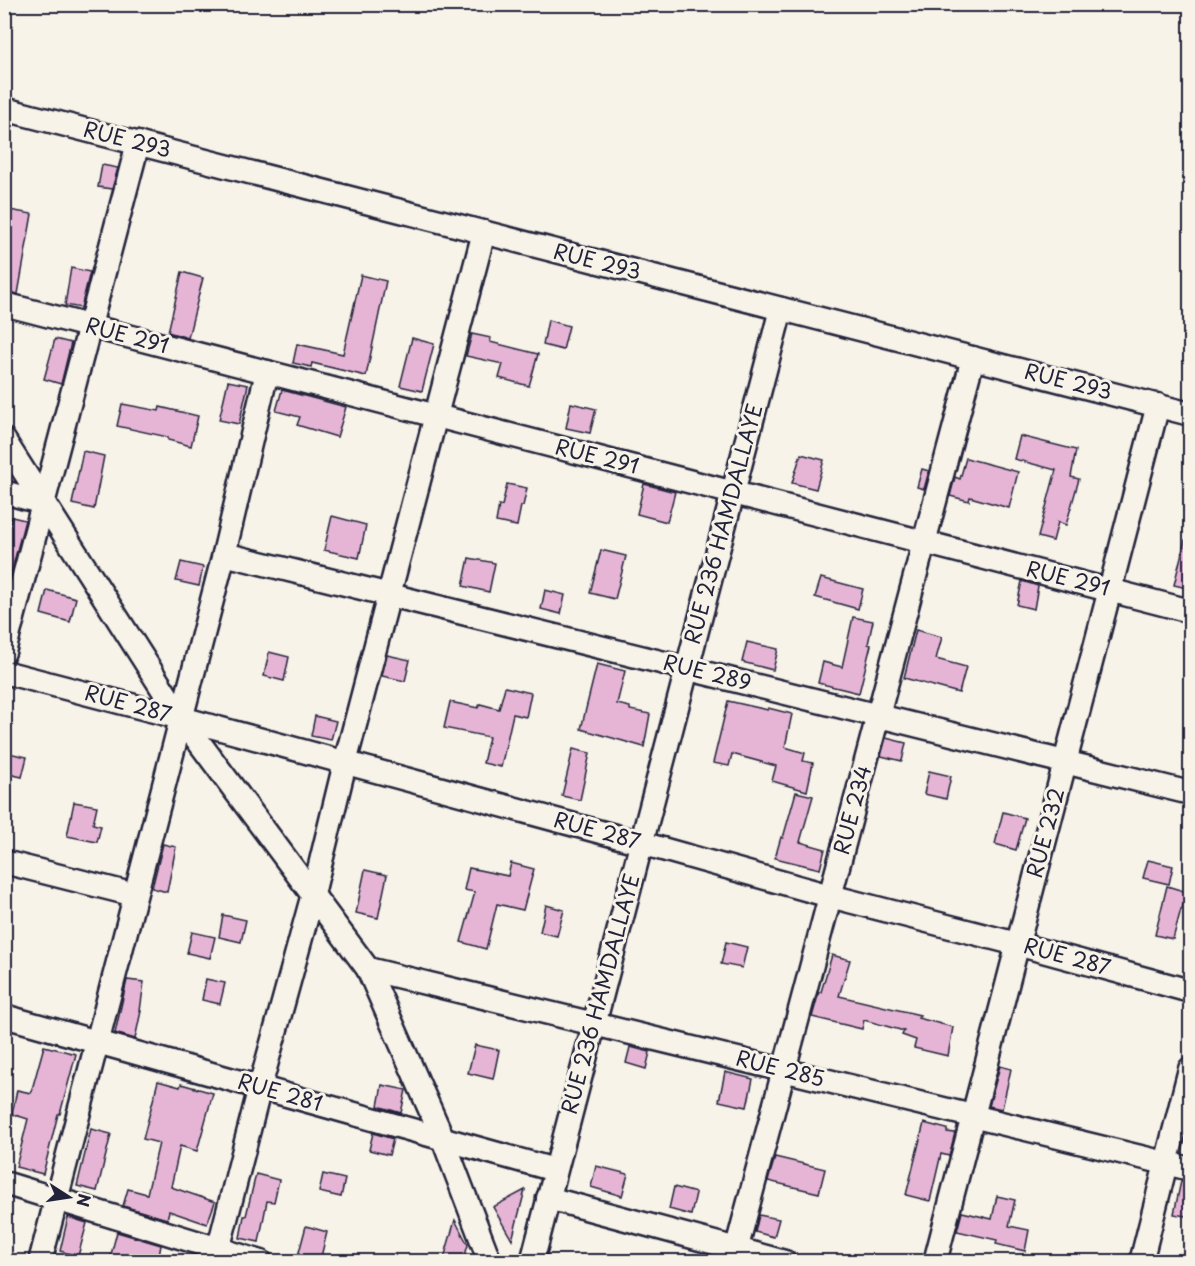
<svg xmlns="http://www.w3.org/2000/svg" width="1195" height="1266" viewBox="0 0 1195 1266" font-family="'Playpen Sans',sans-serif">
<rect width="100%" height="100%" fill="#f7f3e8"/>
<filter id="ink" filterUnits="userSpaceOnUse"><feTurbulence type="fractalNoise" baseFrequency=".0167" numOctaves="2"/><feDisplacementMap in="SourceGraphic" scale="12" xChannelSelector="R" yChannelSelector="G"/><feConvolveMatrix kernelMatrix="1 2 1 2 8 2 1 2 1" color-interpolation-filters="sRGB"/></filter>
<g filter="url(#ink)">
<g fill="#e6b5d6" stroke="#22223b" stroke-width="1.5">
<polygon points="102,165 118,168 112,189 98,187"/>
<polygon points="4,209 32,214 18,294 4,291"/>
<polygon points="71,268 90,272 81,308 65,305"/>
<polygon points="182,272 203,278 188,338 168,332"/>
<polygon points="361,275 386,281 366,376 312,363 311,367 293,363 297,344 343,354"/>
<polygon points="548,320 569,326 563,350 543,345"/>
<polygon points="472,334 491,338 490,342 538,354 529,386 499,378 503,364 466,356"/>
<polygon points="412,338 434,344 422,391 400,386"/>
<polygon points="55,339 71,343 61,384 44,379"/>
<polygon points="228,381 248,385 239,424 219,420"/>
<polygon points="282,390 346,407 337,437 297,425 300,417 276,411"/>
<polygon points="571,403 596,409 590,433 566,428"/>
<polygon points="122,404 159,411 160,407 198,416 191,446 168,440 168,437 117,426"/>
<polygon points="1020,436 1076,450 1071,477 1079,479 1066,525 1058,522 1053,541 1038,537 1056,470 1014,459"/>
<polygon points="83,451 104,456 94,509 72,504"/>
<polygon points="801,454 824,460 816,489 792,483"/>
<polygon points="966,458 1018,472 1009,508 970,497 969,501 950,496 955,477 960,479"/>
<polygon points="922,469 929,471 924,489 917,487"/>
<polygon points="507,484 527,488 523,506 521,506 517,526 496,522 499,505 502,506"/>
<polygon points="644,484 675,492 667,522 637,514"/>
<polygon points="332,516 366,525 359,558 324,550"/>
<polygon points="12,517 25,520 10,577 4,576 4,548"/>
<polygon points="1185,540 1191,541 1191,589 1174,585"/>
<polygon points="601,550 626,556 615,599 590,593"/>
<polygon points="469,558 495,563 489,592 463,586"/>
<polygon points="181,562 203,567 199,586 176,581"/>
<polygon points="821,578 863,589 858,609 815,597"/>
<polygon points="1022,581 1038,586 1034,609 1017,605"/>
<polygon points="47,590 76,598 70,622 41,614"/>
<polygon points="545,590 565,595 561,614 541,609"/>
<polygon points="853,617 873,621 868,644 871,645 859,693 818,683 823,662 842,667"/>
<polygon points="916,630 942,637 936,659 966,667 959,693 904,678"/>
<polygon points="747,642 778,649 773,670 742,662"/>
<polygon points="269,652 289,657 284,681 264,676"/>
<polygon points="387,655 410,660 405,681 382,676"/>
<polygon points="597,664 625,671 617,704 630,707 630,710 650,714 644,747 581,729"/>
<polygon points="505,687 531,693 526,717 513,714 501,767 483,763 489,737 444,728 450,702 478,708 480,704 499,709"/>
<polygon points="728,701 768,710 768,708 792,714 785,747 805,753 803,761 813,763 807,791 772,781 776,766 732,754 729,766 713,763"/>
<polygon points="315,716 336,721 331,740 311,736"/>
<polygon points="886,738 906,743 902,761 881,756"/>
<polygon points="573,749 590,753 580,800 562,796"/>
<polygon points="4,752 27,757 22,777 4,773"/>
<polygon points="929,771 951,776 946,799 924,794"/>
<polygon points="796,792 813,796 800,842 825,849 820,869 775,858 781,837 783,838"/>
<polygon points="74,802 97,806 93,824 101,826 97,842 67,836"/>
<polygon points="1003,812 1025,818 1016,850 995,844"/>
<polygon points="163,844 176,847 167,892 152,888"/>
<polygon points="1148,860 1173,866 1169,884 1143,878"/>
<polygon points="511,863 534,869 523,910 497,904 486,949 461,942 475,892 464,890 469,868 508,876"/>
<polygon points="365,870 387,875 378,918 356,913"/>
<polygon points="1167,886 1187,892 1182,909 1181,909 1173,939 1155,935"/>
<polygon points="546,905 564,910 557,936 540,932"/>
<polygon points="223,915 246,920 241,942 219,937"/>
<polygon points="192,932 215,937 210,958 187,953"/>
<polygon points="726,942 747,947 742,968 721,964"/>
<polygon points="832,955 850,960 839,996 920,1015 918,1018 953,1027 948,1056 914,1048 916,1040 902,1035 904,1031 864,1020 862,1029 812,1017 819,992 821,992"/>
<polygon points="206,979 225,983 220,1004 202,1000"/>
<polygon points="127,980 144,982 140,1011 141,1011 135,1039 115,1033"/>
<polygon points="475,1045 499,1050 493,1079 468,1073"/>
<polygon points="44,1046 76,1054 60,1114 58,1114 43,1174 16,1167 28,1119 12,1114 17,1090 31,1093"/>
<polygon points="630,1047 650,1052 646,1069 626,1063"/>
<polygon points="1000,1066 1011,1069 1002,1109 989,1106"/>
<polygon points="725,1072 753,1079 747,1107 719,1101"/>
<polygon points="158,1081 180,1087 181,1084 213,1093 197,1151 180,1146 171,1187 215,1202 207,1224 169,1211 167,1219 123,1206 128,1189 147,1194 159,1143 143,1139"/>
<polygon points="382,1085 406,1090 401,1113 378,1106"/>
<polygon points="924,1123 947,1129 947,1132 955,1133 949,1156 941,1154 930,1201 906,1195"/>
<polygon points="91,1129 111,1134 97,1191 77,1186"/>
<polygon points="373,1133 393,1139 389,1155 369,1150"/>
<polygon points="775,1157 825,1169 819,1193 768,1181"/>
<polygon points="596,1166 628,1174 622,1196 591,1187"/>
<polygon points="256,1174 279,1180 274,1202 267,1201 259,1242 240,1238 244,1216 246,1216"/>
<polygon points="323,1174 345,1179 341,1197 319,1192"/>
<polygon points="1181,1181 1191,1182 1191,1217 1174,1214"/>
<polygon points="674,1187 696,1193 691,1215 669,1209"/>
<polygon points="525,1190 512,1240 493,1207"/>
<polygon points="997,1196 1015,1200 1009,1226 1029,1230 1025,1251 996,1244 997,1240 957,1231 962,1212 992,1219"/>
<polygon points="759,1215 779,1219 774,1237 755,1232"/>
<polygon points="68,1217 87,1223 78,1256 60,1251"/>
<polygon points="455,1220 468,1245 463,1262 443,1262"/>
<polygon points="306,1226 327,1232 320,1261 298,1256"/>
<polygon points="117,1232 161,1245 158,1262 150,1262 129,1257 127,1262 109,1262"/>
</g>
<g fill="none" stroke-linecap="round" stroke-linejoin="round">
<defs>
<g id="minor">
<polyline points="4,109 1190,414"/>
<polyline points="4,304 1190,611"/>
<polyline points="4,440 181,718 368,969 443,1139 490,1262"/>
<polyline points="4,492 43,503"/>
<polyline points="224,554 1190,793"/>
<polyline points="4,652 138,143"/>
<polyline points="4,672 181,718 641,843 830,896 1017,944 1190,991"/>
<polyline points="4,862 135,895"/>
<polyline points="368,969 1190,1169"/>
<polyline points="4,1016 555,1170"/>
<polyline points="4,1183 261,1262"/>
<polyline points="548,1198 785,1262"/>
<polyline points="40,1262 224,554 267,372"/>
<polyline points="215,1262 260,1087 313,894 345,763 484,232"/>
<polyline points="532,1262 781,309"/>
<polyline points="733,1262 973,358"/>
<polyline points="935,1262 1158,405"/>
<polyline points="1141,1262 1190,1069"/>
</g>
</defs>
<use href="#minor" stroke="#22223b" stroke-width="27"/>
<use href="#minor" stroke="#f7f3e8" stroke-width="22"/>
</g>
</g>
<g text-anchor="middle" stroke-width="6" stroke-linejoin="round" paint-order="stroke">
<g font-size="21" fill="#22223b" stroke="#f7f3e8">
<text transform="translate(127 140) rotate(14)" y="7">RUE 293</text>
<text transform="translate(597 262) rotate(14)" y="7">RUE 293</text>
<text transform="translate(127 336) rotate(15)" y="7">RUE 291</text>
<text transform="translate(1068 382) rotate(14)" y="7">RUE 293</text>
<text transform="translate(597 457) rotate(14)" y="7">RUE 291</text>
<text transform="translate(724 524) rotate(-75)" y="7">RUE 236 HAMDALLAYE</text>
<text transform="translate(1068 579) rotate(14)" y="7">RUE 291</text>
<text transform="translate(707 673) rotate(14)" y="7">RUE 289</text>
<text transform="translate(128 704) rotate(15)" y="7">RUE 287</text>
<text transform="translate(853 810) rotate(-75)" y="7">RUE 234</text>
<text transform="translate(597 831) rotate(15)" y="7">RUE 287</text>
<text transform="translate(1046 833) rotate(-75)" y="7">RUE 232</text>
<text transform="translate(1067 957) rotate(15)" y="7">RUE 287</text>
<text transform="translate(601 994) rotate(-75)" y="7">RUE 236 HAMDALLAYE</text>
<text transform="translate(780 1069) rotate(14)" y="7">RUE 285</text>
<text transform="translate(280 1093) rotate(16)" y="7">RUE 281</text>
</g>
</g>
<rect width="1195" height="1266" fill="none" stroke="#f7f3e8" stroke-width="24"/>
<rect x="12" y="12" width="1171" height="1242" fill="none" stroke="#22223b" stroke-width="2" filter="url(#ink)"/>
<g transform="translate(69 1197) rotate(102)" stroke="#f7f3e8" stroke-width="4.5" paint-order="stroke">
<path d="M0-4.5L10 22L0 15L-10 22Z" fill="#22223b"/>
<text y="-9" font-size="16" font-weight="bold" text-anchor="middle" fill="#22223b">N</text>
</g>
</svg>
